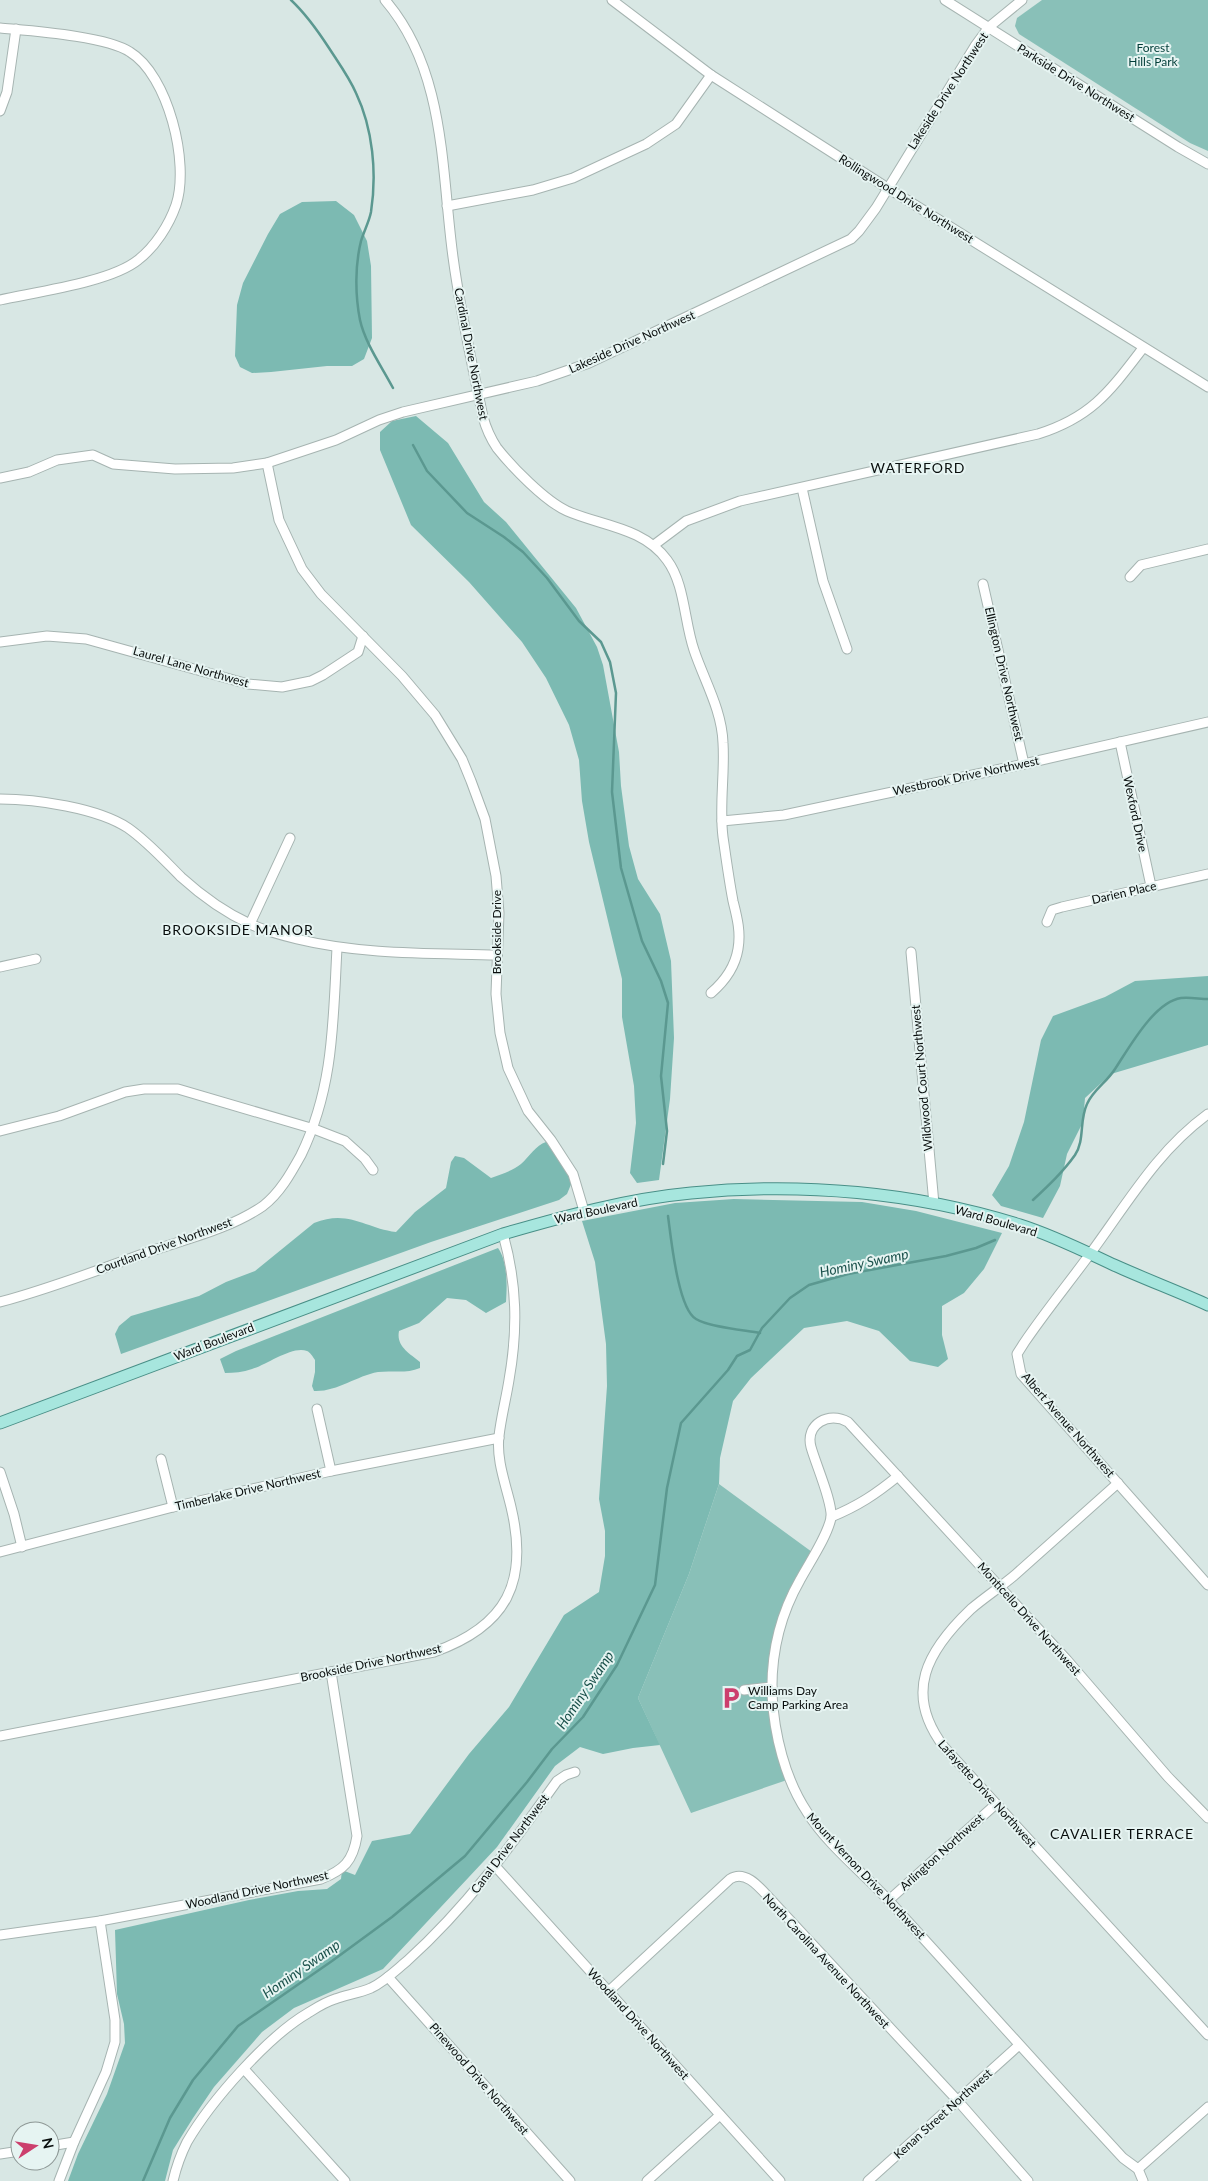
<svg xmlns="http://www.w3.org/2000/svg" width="1208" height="2181" viewBox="0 0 1208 2181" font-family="Lato,sans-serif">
<rect width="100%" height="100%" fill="#d8e7e4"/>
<g fill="#89c0b8">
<polygon points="1042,0 1208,0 1208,151 1190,143 1019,34 1015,26 1017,18"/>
<polygon points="719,1484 812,1552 782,1606 769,1664 770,1725 787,1780 691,1813 638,1698 689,1574"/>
</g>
<g fill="#7cbab2">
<polygon points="336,201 354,215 367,241 371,266 372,338 364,359 352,366 327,366 271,372 252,373 240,367 235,356 237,305 243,283 268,234 280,214 302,202"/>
<polygon points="416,416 448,443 484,502 506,522 576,608 597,647 603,665 619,752 621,786 629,846 638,879 660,914 671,961 674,1038 670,1099 659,1180 637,1183 630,1173 636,1123 634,1086 622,1017 622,979 589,842 582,801 579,760 569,725 546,678 522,642 469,582 411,525 380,450 380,432 392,421"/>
<polygon points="1208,976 1208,1045 1111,1074 1085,1098 1083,1122 1067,1154 1060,1186 1043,1218 1001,1206 992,1195 1009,1166 1024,1122 1041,1040 1053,1016 1105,997 1135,981"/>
<path d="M546,1142l22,31 4,9 -5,12 -8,6 -128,42 -310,112 -6,-20 4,-8 12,-10 68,-20 27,-14 29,-11 59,-48c34,-14 51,5 82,9l19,-20 31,-24 5,-26 4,-6 9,2 27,20c11,-4 21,-7 30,-14 8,-7 15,-19 25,-22z"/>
<polygon points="734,1199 862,1202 916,1211 1002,1233 984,1269 964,1293 942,1306 942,1335 948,1359 938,1367 910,1361 879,1331 847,1321 804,1328 751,1378 733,1401 720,1458 719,1484 689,1574 638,1698 660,1745 633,1748 603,1754 580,1747 555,1766 497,1847 383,1969 294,2008 262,2032 214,2087 193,2118 173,2150 165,2181 68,2181 78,2154 107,2094 125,2043 124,2024 117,1994 115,1930 249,1900 298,1891 327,1889 341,1879 342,1870 355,1875 372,1841 410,1834 469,1754 509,1707 564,1615 599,1592 605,1556 605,1531 599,1499 607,1386 606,1344 595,1262 582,1221 675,1203"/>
<path d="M498,1248c10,14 9,38 8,54l-20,11 -20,-13 -19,-2 -28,25 -20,8c-3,15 10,22 21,31v6c-14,6 -28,2 -42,4 -22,4 -41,20 -64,19l-2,-5 3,-14v-12c-2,-3 -5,-8 -8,-9 -14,-6 -41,14 -55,18 -9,3 -18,4 -27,4l-5,-14 16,-8z"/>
</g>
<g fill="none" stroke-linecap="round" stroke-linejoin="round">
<g stroke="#5b9890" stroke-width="2.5">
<path d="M291,0c15,14 27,31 38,48 9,14 20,29 27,45 17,36 21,80 15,119 -2,10 -7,19 -10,29 -6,24 -6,54 -1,79 5,23 22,47 33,68"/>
<polyline points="413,445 427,471 467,513 504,537 523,552 547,578 579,621 601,642 610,662 616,693 612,792 621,868 642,941 661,981 668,1003 661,1076 667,1131 663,1164"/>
<path d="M1033,1200c15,-14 30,-28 42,-45 10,-15 4,-34 12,-51 6,-14 20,-22 28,-35 14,-21 39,-67 66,-71 9,-1 19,1 27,1"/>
<path d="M668,1216c3,22 10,93 28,103 13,8 47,11 64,14"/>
<polyline points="143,2181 170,2118 193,2080 238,2026 332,1961 392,1917 465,1856 527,1782 552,1749 583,1717 617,1665 655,1585 667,1488 681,1423 728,1370 737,1356 750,1350 762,1328 790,1298 809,1285 848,1274 946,1256 976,1248 995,1240"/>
</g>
<defs>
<g id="minor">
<path d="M385,0c61,71 56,169 68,257 7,53 19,107 30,160 3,11 8,22 14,31 15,19 48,53 70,63 34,15 76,16 100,49 18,24 17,61 27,90 10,30 28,60 29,93 2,31 -4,63 0,94 3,21 6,43 10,64 4,16 8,31 5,48 -3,18 -13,32 -27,44"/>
<polyline points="612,0 711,75 886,187 1208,387"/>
<polyline points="945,0 1178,147 1208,164"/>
<path d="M0,28c31,3 106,8 130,24 38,23 60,111 46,153 -7,20 -21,42 -38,55 -27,22 -102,32 -138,40"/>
<polyline points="0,111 7,92 16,29"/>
<polyline points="447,206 533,190 573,178 646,144 676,124 711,75"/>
<polyline points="267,463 279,520 302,569 321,594 402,676 435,715 462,759 471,781 485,819 496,876 499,913 496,994 500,1033 508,1068 528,1111 551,1140 573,1174 584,1211"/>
<polyline points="0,478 29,472 57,460 93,455 113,464 175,469 233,468 267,463 336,440 379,420 403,412 537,381 589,363 851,239 859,231 876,208 975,46 989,27 1022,0"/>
<polyline points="802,488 823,581 847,649"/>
<path d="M654,545l32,-24 54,-20 298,-67c54,-17 72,-43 105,-86"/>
<polyline points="1130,577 1141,565 1208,549"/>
<polyline points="983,584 1024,764"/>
<polyline points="0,642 47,636 86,639 248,684 282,687 311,681 323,675 358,652 363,636"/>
<polyline points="1120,742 1151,886"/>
<path d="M0,799c36,0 98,9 128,29 20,14 36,32 53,49 21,19 43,35 69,47 15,7 31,11 47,15 66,16 132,14 200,16"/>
<polyline points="722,821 784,815 1024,764 1208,722"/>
<polyline points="1047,922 1052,910 1062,907 1208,874"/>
<polyline points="250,924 290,838"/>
<polyline points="911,952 934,1204"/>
<polyline points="0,967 36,959"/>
<path d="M1208,1114c-51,37 -81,90 -118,140 -22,30 -45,58 -66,89l-7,11 4,20 187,211"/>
<polyline points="0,1131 59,1116 125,1092 144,1089 178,1089 314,1129 345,1141 365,1159 373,1170"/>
<path d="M0,1302c53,-14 103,-34 154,-52 36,-12 77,-22 109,-44 17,-13 28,-33 38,-51 33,-68 32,-134 36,-207"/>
<polyline points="317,1409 331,1471"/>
<polyline points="161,1459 173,1507"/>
<polyline points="0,1472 14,1514 22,1547"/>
<path d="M1118,1483c-34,30 -68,61 -102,91 -14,12 -31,23 -45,35 -44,42 -68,84 -27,138l264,288"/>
<path d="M831,1517c27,-11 45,-23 67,-41"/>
<polyline points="0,1552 173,1507 331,1471 499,1438"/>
<polyline points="744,1690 772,1687"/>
<path d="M0,1736l434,-84c73,-26 95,-70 77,-145 -5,-22 -15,-47 -12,-71 2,-18 7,-37 10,-56 9,-51 8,-96 -6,-146"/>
<polyline points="496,1867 780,2181"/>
<polyline points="889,1900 996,1804"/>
<path d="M0,1935l100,-14 221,-42c23,-9 32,-18 36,-43l-26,-164"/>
<polyline points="388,1977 570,2181"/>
<path d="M609,1991l121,-112c17,-11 33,13 44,24l184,198 70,80"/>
<polyline points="244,2069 345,2181"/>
<polyline points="50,2146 74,2142"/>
<polyline points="0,2154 20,2151"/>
<polyline points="1138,2169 1208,2107"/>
<polyline points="59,2181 74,2142 106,2072 115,2042 115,2020 100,1921"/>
<path d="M173,2181c3,-13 8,-27 14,-39 24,-41 80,-105 121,-129 8,-5 17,-11 27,-14 11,-4 24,-6 36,-11 13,-6 25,-18 36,-27 60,-54 103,-114 150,-180l9,-6 9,-3"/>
<polyline points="647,2181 720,2115"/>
<polyline points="868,2181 1018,2046"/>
<path d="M1143,2181l-5,-12 -15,-11c-78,-84 -154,-170 -232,-255 -27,-30 -62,-56 -84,-91 -22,-33 -33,-78 -35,-118 -1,-40 8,-79 28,-114 9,-17 27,-43 31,-62 2,-15 -15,-53 -20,-71 -6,-23 18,-36 37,-25l219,238 101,117 40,41"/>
</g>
<path id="major" d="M0,1423l503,-189c62,-18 124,-35 188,-41 110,-11 224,-1 329,32 32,10 64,26 94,40 31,14 63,26 94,40"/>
</defs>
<use href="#minor" stroke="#a6b4b1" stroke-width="11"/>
<use href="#major" stroke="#498f87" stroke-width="13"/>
<use href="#minor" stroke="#fff" stroke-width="9"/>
<use href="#major" stroke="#a7e6de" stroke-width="11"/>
</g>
<defs>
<symbol id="parking-bare" viewBox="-9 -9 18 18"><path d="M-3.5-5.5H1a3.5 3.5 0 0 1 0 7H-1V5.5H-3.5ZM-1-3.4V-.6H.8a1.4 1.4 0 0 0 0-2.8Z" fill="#cc3f6d" stroke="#e6f4f2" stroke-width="2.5" paint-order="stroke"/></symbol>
</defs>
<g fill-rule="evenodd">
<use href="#parking-bare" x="715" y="1682" width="32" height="32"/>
</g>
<g text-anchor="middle" stroke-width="4" stroke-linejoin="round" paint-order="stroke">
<g font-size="12" fill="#023e39" stroke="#e6f4f2">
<text x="1153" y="52">Forest<tspan x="1153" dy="14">Hills Park</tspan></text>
</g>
<g font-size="12" fill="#090e0d" stroke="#e6f4f2">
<text transform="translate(1076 83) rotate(32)" y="4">Parkside Drive Northwest</text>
<text transform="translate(948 91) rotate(-57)" y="4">Lakeside Drive Northwest</text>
<text transform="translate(906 199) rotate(32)" y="4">Rollingwood Drive Northwest</text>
<text transform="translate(632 342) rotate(-24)" y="4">Lakeside Drive Northwest</text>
<text transform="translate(471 354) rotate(79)" y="4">Cardinal Drive Northwest</text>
<text transform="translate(191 667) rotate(16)" y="4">Laurel Lane Northwest</text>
<text transform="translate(1004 674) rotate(77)" y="4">Ellington Drive Northwest</text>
<text transform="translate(966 776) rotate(-12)" y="4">Westbrook Drive Northwest</text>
<text transform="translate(1135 814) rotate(78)" y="4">Wexford Drive</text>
<text transform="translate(1124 893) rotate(-13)" y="4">Darien Place</text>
<text transform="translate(497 932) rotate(-90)" y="4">Brookside Drive</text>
<text transform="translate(922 1078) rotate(-95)" y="4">Wildwood Court Northwest</text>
<text transform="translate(596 1211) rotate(-12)" y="4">Ward Boulevard</text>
<text transform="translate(996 1221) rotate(16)" y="4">Ward Boulevard</text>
<text transform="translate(164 1246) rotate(-20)" y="4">Courtland Drive Northwest</text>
<text transform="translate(214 1342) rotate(-21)" y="4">Ward Boulevard</text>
<text transform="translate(1068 1425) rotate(49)" y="4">Albert Avenue Northwest</text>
<text transform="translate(248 1490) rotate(-13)" y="4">Timberlake Drive Northwest</text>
<text transform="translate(1029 1619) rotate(48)" y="4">Monticello Drive Northwest</text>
<text transform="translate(371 1663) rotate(-12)" y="4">Brookside Drive Northwest</text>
<text transform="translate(987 1794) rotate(48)" y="4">Lafayette Drive Northwest</text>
<text transform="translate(510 1844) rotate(-53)" y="4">Canal Drive Northwest</text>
<text transform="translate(942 1852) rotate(-42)" y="4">Arlington Northwest</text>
<text transform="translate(866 1876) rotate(47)" y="4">Mount Vernon Drive Northwest</text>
<text transform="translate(257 1890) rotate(-12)" y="4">Woodland Drive Northwest</text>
<text transform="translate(826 1961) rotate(47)" y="4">North Carolina Avenue Northwest</text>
<text transform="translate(638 2024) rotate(48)" y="4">Woodland Drive Northwest</text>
<text transform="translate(479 2079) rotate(49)" y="4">Pinewood Drive Northwest</text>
<text transform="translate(943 2114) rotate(-42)" y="4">Kenan Street Northwest</text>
</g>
<g font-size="12" fill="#090e0d" stroke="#e6f4f2" text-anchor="start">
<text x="748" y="1695">Williams Day<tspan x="748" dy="14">Camp Parking Area</tspan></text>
</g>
<g font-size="14" letter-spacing="1" fill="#090e0d" stroke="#e6f4f2">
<text x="918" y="473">WATERFORD</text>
<text x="238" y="935">BROOKSIDE MANOR</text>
<text x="1122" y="1839">CAVALIER TERRACE</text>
</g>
<g font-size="14" font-style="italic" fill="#1b514b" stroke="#e6f4f2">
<text transform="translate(864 1263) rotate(-12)" y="5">Hominy Swamp</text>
<text transform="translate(585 1690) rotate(-56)" y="5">Hominy Swamp</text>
<text transform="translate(301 1969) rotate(-35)" y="5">Hominy Swamp</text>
</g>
</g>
<g transform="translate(35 2146) rotate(78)"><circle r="24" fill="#e6f4f2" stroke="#8e9896"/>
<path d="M0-4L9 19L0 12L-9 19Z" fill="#cc3f6d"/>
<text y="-8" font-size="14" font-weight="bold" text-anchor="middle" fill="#090e0d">N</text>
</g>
</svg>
